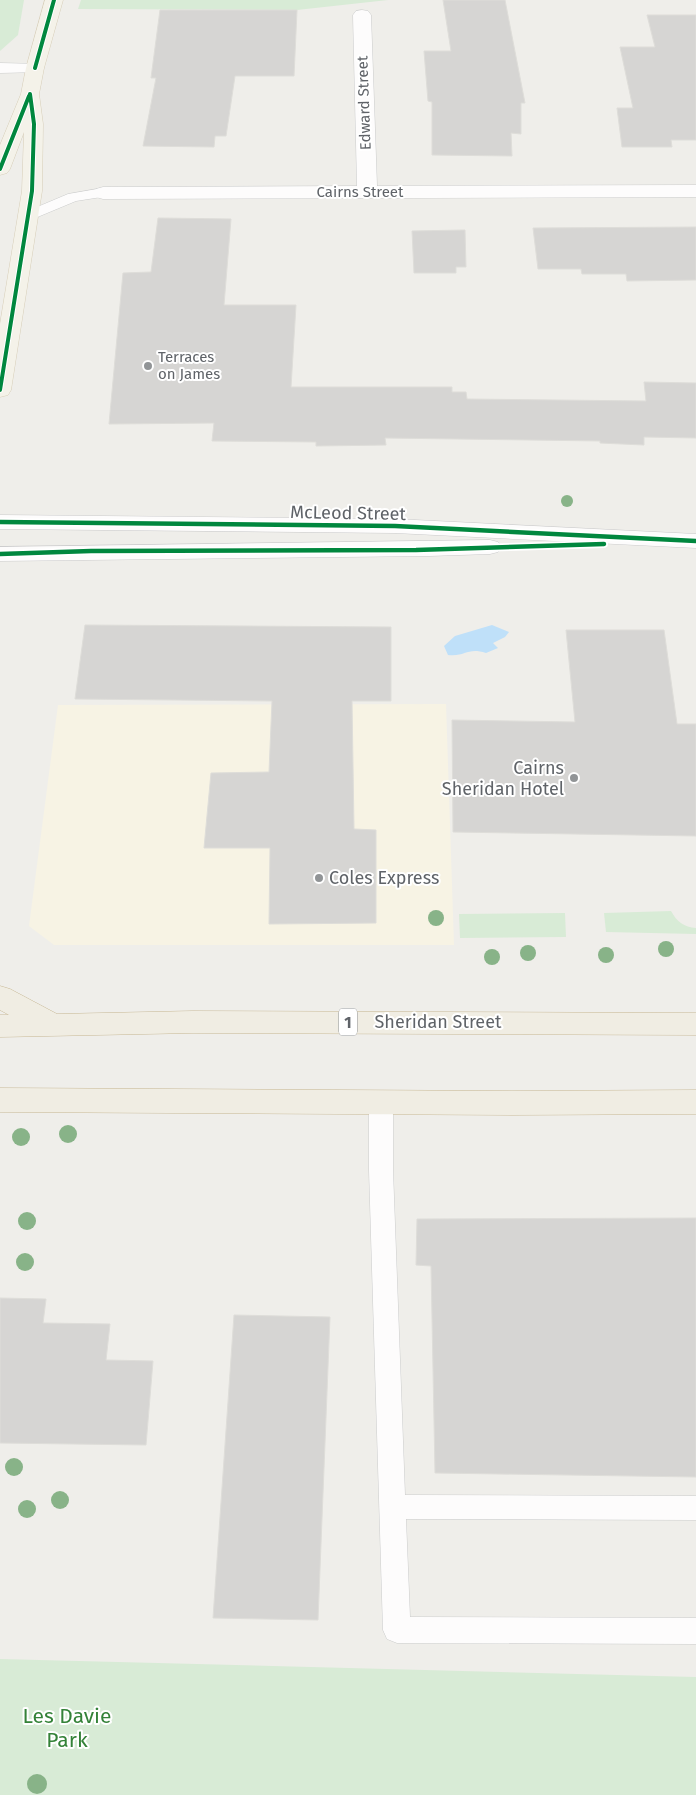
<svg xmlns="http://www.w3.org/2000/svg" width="696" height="1795" viewBox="0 0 696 1795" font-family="'Fira Sans',sans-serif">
<rect width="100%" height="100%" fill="#efeeea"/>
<polygon fill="#f7f3e4" points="446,704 454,945 54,945 29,926 58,705"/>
<g fill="#d8ebd6">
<polygon points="0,0 24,0 18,35 0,51"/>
<polygon points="81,0 388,0 297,10 78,9"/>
<path d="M671,911c6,11 13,16 25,17v6l-90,-2 -2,-19z"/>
<polygon points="565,913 566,937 460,938 459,914"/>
<polygon points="0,1659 696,1677 696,1795 0,1795"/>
</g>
<path fill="#bfe0f9" d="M492,625l17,7 -4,5 -12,6 5,5 -12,5c-19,-6 -20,4 -38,2l-4,-9 11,-10z"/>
<g fill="#d6d5d3" stroke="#deddd9">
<polygon points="443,0 505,0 525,103 521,103 521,134 511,133 512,156 432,155 432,102 428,101 424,51 451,51"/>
<polygon points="160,10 297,10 294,76 235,76 226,136 215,136 214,147 143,146 156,78 151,78"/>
<polygon points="647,15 696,15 696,140 671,140 672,147 622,147 617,108 633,108 620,47 655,47"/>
<polygon points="158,218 231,219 224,305 296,305 291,387 452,387 452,392 466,392 467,399 646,401 644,382 696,383 696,438 644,437 644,445 600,443 600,441 385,438 386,445 316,446 316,442 212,441 214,423 109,424 123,273 151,272"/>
<polygon points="696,227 696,280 627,281 626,274 582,274 581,269 538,269 533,228"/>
<polygon points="465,230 466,267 456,267 456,273 414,273 412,231"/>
<polygon points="85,625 391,627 391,701 352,701 354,829 376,830 376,923 269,924 270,848 204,848 211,773 269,772 272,701 75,699"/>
<polygon points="566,630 664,630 677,724 696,724 696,836 453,832 452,720 575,722"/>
<polygon points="696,1218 696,1477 435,1473 431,1266 416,1265 417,1219"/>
<polygon points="0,1298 46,1299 43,1323 110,1324 106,1360 153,1361 146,1445 0,1443"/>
<polygon points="234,1315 330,1317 318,1620 213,1618"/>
</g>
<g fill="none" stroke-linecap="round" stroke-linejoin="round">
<defs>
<g id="lane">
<polygon points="103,188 108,190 111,193 108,196 76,201 28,221 23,219 20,216 23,213 68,194"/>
<polygon points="381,1093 389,1096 393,1102 393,1170 405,1495 696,1496 696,1520 406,1519 410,1617 696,1618 696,1644 397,1643 387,1639 383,1630 369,1170 369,1102 373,1096"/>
</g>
<g id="street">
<polygon points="362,10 368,11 371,15 377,186 696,185 696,197 103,199 96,197 93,193 96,189 103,187 357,186 353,15 356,11"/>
<polygon points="0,63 41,64 44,68 41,72 0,73"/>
</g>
<g id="secondary">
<polygon points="0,515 395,519 696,534 696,548 395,533 0,529"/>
<polygon points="490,540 498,542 502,547 498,552 490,554 429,556 0,561 0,547"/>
</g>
<polygon id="primary" points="45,0 63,0 44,68 39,94 43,124 42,191 11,390 8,395 0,397 0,324 22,191 24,132 10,169 7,173 0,175 0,145 21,94 26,68"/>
<g id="highway">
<polygon points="0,986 10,989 57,1014 193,1011 696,1013 696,1035 193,1033 0,1037 0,1015 9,1015 0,1010"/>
<polygon points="0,1088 512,1091 696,1090 696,1114 512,1115 0,1112"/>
</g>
</defs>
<use href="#lane" stroke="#cbcccc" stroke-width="1"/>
<use href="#street" stroke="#cbcccc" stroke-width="1"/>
<use href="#secondary" stroke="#cacacb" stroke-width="1"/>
<use href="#primary" stroke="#d7ceb8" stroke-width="1"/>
<use href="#highway" stroke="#c8b996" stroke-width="1"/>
<use href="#lane" fill="#fdfcfc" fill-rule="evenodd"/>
<use href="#street" fill="#fdfcfc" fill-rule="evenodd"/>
<use href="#secondary" fill="#fdfcfc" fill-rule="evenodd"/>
<use href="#primary" fill="#f4f2e9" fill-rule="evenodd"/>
<use href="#highway" fill="#f0ede3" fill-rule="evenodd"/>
<defs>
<g id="cycleway-far1">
<polyline points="35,68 54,0"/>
<polyline points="0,169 29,96"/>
<polyline points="0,390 32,191 34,124 30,94"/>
</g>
<g id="cycleway">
<polyline points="0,522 395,526 696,541"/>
<polyline points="0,554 91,551 416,550 604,544"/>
</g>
</defs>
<use href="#cycleway-far1" stroke="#fff" stroke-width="6"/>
<use href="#cycleway" stroke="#fff" stroke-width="8"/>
<use href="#cycleway-far1" stroke="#00873e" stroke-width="4"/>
<use href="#cycleway" stroke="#00873e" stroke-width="4.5"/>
</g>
<g fill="#88b388">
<circle cx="567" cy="501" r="6"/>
<circle cx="436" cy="918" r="8"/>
<circle cx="666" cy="949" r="8"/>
<circle cx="528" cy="953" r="8"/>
<circle cx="606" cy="955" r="8"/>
<circle cx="492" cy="957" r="8"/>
<circle cx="68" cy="1134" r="9"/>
<circle cx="21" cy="1137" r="9"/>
<circle cx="27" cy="1221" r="9"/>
<circle cx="25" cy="1262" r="9"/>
<circle cx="14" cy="1467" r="9"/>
<circle cx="60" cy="1500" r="9"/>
<circle cx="27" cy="1509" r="9"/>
<circle cx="37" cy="1784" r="10"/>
</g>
<g fill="#919496" stroke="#fff" stroke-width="2">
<circle cx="148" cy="366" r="5"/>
<circle cx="574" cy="778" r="5"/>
<circle cx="319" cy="878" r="5"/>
</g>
<g text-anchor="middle" stroke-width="4" stroke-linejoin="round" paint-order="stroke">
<g font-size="15" fill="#5f6368" stroke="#fff">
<text transform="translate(364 103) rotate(-92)" y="5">Edward Street</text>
<text x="360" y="197">Cairns Street</text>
</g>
<g font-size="15" fill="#5f6368" stroke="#fff" text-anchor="start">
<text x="158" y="362">Terraces<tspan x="158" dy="17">on James</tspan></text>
</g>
<rect fill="#fff" stroke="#8f9295" stroke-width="1" x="339" y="1008.5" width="18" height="27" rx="4"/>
<g font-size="16" font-weight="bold" fill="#5f6368">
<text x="348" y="1028">1</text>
</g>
<g font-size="18" fill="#5f6368" stroke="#fff">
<text transform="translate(348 513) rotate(1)" y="6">McLeod Street</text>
<text x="438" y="1028">Sheridan Street</text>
</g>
<g font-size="18" fill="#5f6368" stroke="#fff" text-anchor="end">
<text x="564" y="774">Cairns<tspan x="564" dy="21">Sheridan Hotel</tspan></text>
<text x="329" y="884" text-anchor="start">Coles Express</text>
</g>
<g font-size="21" fill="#348238" stroke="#fff">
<text x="67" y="1723">Les Davie<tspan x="67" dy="24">Park</tspan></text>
</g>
</g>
</svg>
